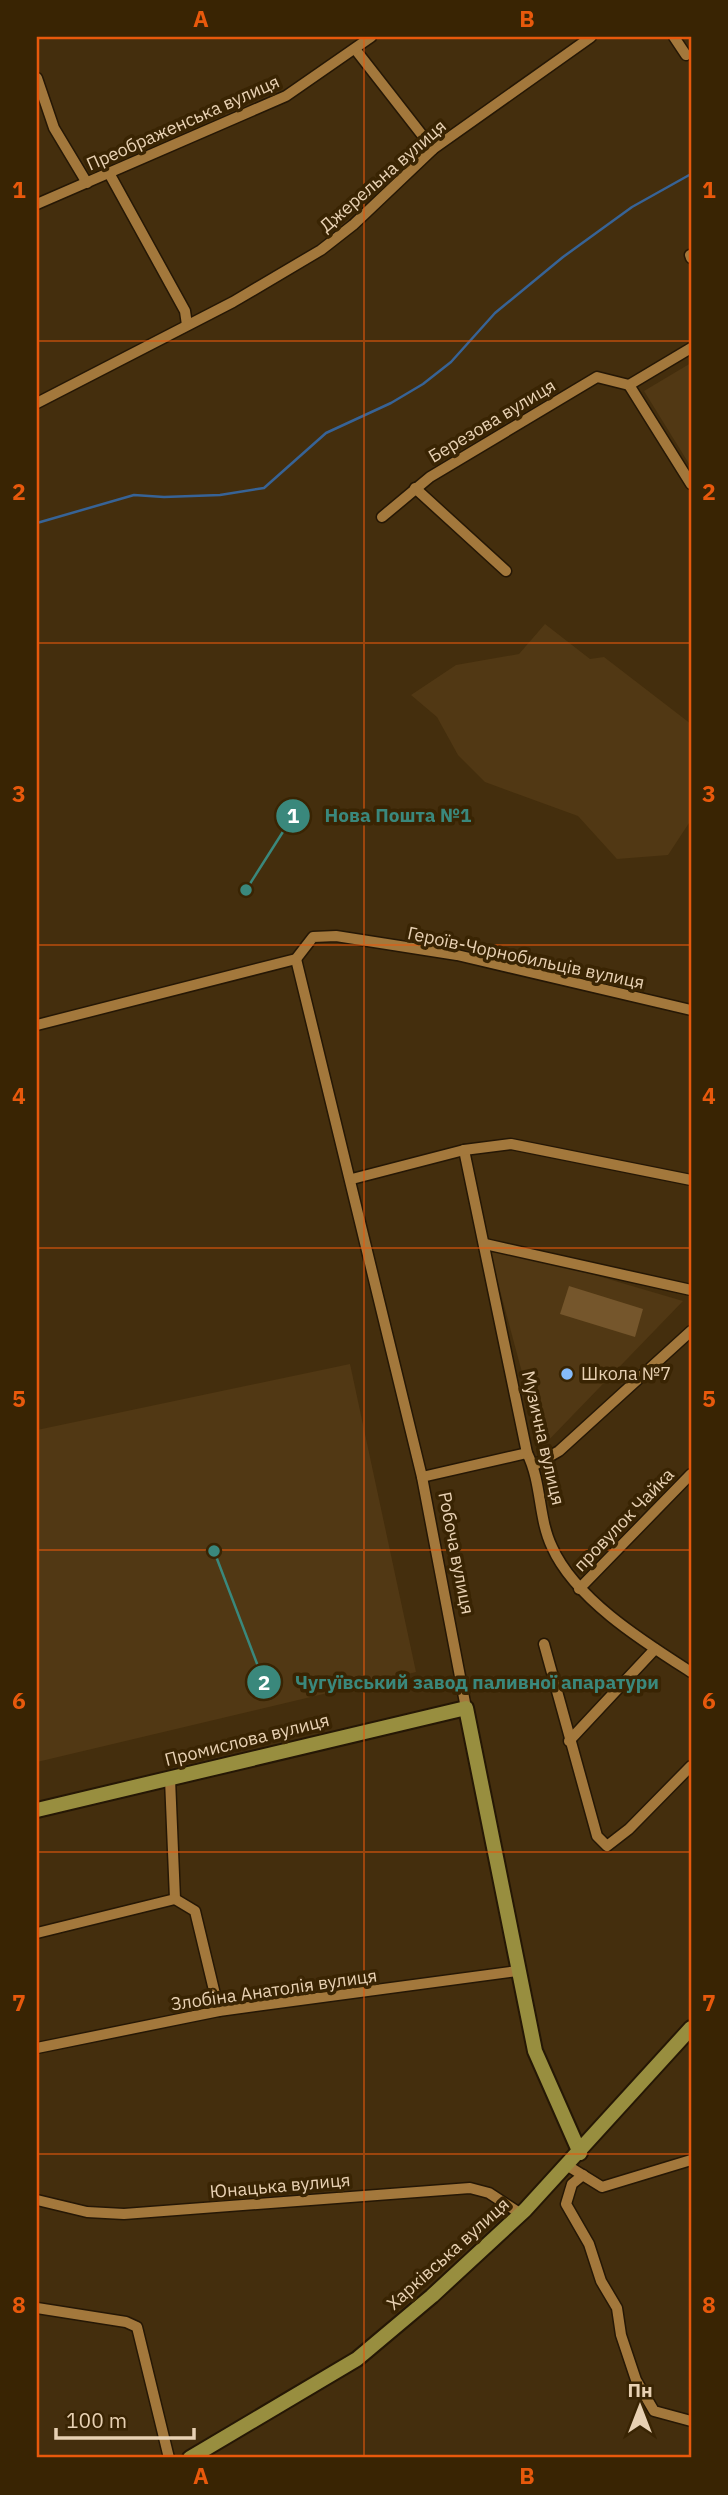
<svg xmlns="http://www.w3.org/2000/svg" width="728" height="2495" viewBox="0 0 728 2495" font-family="'IBM Plex Sans',sans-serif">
<rect width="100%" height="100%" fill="#442e0d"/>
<g fill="#513814">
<polygon points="691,363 691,467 644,391"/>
<polygon points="545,624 590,659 604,657 691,724 691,820 668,855 617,859 578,816 485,782 458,755 437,717 411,695 456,665 519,654"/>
<polygon points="513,1251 683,1301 542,1447 490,1253"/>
<polygon points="350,1364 416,1672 37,1762 37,1430"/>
</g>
<polygon fill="#75562c" points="569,1286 643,1309 635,1337 560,1314"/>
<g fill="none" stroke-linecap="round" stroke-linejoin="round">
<polyline stroke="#376396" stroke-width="2.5" points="37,523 134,495 164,497 220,495 264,488 326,433 391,403 423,384 451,362 495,313 563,257 632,207 691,174"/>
<defs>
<g id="street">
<polyline points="674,37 686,55"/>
<polyline points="355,49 433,149"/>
<polyline points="37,78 54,128 87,183"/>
<polyline points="109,173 185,311 187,325"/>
<polyline points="37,204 286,96 371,37"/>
<polyline points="690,255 691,258"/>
<polyline points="629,385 691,484"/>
<polyline points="629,385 691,348"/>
<polyline points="37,403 233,302 321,250 353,225 433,149 591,37"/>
<polyline points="415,488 506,571"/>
<polyline points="382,517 430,477 597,377 629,385"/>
<polyline points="296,959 422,1477 466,1708"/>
<polyline points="37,1025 296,959 313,937 336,936 457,955 691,1010"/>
<path d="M464,1150l63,303c15,30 11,65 25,94 23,52 92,95 139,125"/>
<polyline points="352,1179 464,1150 511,1144 691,1180"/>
<polyline points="485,1244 691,1290"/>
<polyline points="533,1466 559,1451 691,1331"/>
<polyline points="422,1477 527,1453"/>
<polyline points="579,1589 691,1474"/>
<polyline points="544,1644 597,1836 607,1846 629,1829 691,1766"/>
<polyline points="569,1741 655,1649"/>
<polyline points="170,1779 175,1899 195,1911 219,2011"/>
<polyline points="37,1933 175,1899"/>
<polyline points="37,2048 219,2011 517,1971"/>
<polyline points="568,2166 602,2187 691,2160"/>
<polyline points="583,2175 572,2184 566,2204 589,2244 601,2281 617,2308 621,2335 636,2380 654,2411 691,2421"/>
<polyline points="37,2200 87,2212 124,2214 470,2188 489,2193 521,2214"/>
<polyline points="37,2308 126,2322 137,2327 169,2458"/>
</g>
<g id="secondary">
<polyline points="37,1810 466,1708 535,2051 580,2153"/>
<polyline points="190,2458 357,2359 432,2296 525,2210 691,2028"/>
</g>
</defs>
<use href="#street" stroke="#251705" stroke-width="13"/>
<use href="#secondary" stroke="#251705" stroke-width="18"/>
<use href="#street" stroke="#a3783c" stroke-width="10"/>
<use href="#secondary" stroke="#988e3f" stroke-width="14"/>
</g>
<path fill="none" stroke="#e8590c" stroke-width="2" stroke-opacity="0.55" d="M364,37v2421M37,341h654M37,643h654M37,945h654M37,1248h654M37,1550h654M37,1852h654M37,2154h654"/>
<circle fill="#85bbfb" stroke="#392403" stroke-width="2.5" cx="567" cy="1374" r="7"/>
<g text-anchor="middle" stroke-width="7" stroke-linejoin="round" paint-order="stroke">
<g font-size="18" fill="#e8d1b3" stroke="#392403">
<text transform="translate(183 123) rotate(-24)" y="6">Преображенська вулиця</text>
<text transform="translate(383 176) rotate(-41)" y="6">Джерельна вулиця</text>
<text transform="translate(492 421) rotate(-31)" y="6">Березова вулиця</text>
<text transform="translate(526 958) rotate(12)" y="6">Героїв-Чорнобильців вулиця</text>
<text transform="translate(543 1438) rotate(77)" y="6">Музична вулиця</text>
<text transform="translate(624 1520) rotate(-46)" y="6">провулок Чайка</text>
<text transform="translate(456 1553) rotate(79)" y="6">Робоча вулиця</text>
<text transform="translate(247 1740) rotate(-14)" y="6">Промислова вулиця</text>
<text transform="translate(274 1990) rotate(-8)" y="6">Злобіна Анатолія вулиця</text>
<text transform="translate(280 2186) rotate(-5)" y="6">Юнацька вулиця</text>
<text transform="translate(448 2254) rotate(-42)" y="6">Харківська вулиця</text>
</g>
<g font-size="18" fill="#e8d1b3" stroke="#392403" text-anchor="start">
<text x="581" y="1380">Школа №7</text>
</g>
</g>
<path fill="none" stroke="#3a887c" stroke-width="2.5" d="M246 890L293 816M214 1551L264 1682"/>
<g fill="#3a887c" stroke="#392403" stroke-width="2.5">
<circle cx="246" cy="890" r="7"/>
<circle cx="214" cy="1551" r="7"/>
<circle cx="293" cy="816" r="18"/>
<circle cx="264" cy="1682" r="18"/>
</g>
<g font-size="21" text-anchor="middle" font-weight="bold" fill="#fff">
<text x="293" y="823">1</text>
<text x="264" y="1690">2</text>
</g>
<g font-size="19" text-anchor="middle" font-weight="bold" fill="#3a887c" stroke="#392403" stroke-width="7" stroke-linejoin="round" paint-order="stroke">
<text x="398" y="822">Нова Пошта №1</text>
<text x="477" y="1689">Чугуївський завод паливної апаратури</text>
</g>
<rect width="728" height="2495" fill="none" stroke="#392403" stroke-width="77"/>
<g transform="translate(640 2407)" stroke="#392403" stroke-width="5" paint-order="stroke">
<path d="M0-5L12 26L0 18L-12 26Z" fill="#e8d1b3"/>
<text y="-10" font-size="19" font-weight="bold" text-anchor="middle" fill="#e8d1b3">Пн</text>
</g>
<path d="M56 2428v10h138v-10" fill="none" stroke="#e8d1b3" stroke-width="3.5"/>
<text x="66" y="2428" font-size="21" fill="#e8d1b3" stroke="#392403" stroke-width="5" paint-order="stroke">100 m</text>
<rect x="38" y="38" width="652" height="2418" fill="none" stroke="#e8590c" stroke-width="2.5"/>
<g font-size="23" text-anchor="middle" font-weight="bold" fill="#e8590c">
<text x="201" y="27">A</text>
<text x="527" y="27">B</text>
<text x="19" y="198">1</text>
<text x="709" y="198">1</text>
<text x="19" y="500">2</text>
<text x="709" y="500">2</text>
<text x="19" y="802">3</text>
<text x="709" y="802">3</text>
<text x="19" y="1104">4</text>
<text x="709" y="1104">4</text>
<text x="19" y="1407">5</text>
<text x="709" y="1407">5</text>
<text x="19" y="1709">6</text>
<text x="709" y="1709">6</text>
<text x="19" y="2011">7</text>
<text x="709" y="2011">7</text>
<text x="19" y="2313">8</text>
<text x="709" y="2313">8</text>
<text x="201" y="2484">A</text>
<text x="527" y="2484">B</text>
</g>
</svg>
